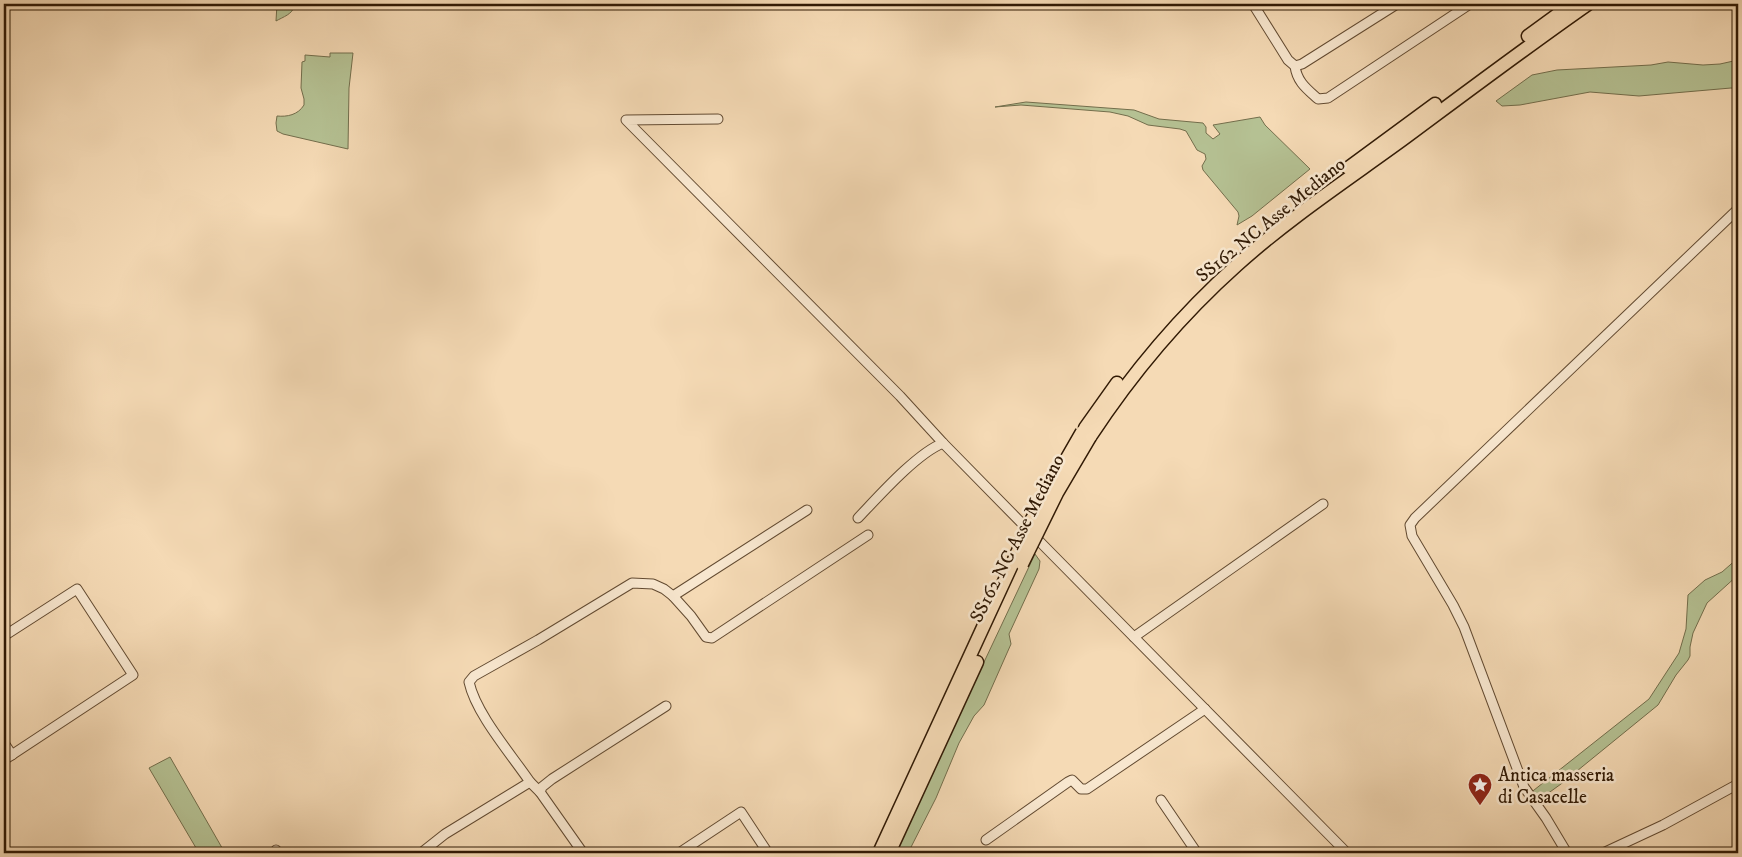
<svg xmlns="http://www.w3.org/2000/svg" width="1742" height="857" viewBox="0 0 1742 857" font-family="'IM FELL DW Pica',serif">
<rect width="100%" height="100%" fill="#f5dab5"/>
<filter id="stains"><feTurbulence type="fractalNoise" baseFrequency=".004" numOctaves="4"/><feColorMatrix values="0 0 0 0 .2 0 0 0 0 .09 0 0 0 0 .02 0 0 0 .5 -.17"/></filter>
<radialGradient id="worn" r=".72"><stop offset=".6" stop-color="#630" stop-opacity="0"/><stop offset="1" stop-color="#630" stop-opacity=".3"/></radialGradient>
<g fill="#b5c193" stroke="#736e4c">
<path d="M277,4h10l7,2c-1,8 -11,11 -18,15z"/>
<path d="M330,53h23l-4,35 -1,61 -65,-15 -6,-3 -1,-8 1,-7c10,1 21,-1 27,-11v-6l-3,-11 1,-26 3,-1v-6l25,2z"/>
<polygon points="1738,60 1738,89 1731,88 1639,96 1590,92 1520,105 1502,106 1496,101 1532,75 1557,70 1651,65 1668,62 1703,65 1720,64"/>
<polygon points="1026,102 1134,110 1159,119 1203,123 1206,127 1206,133 1213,139 1220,134 1213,125 1260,117 1265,125 1310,169 1252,216 1237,225 1239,216 1238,212 1203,170 1202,166 1206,159 1205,154 1197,150 1186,131 1180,129 1148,125 1128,116 1110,112 1021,105 995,107"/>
<polygon points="1035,554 1040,561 1039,569 1009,634 1011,644 984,705 974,716 959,743 936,798 908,853 894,853"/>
<polygon points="1738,558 1738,575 1707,603 1693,633 1690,647 1690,656 1688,660 1676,675 1658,705 1561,784 1536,802 1529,794 1649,699 1679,653 1686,629 1688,595 1705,580 1722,572"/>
<polygon points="170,757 225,853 199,853 149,768"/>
</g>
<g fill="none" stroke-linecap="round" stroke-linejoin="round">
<defs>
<g id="minor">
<polyline points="1253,4 1288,60 1295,66 1302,64 1397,4"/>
<path d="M1295,66c2,16 12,23 23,33l10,-1 142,-94"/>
<polyline points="718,119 626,120 900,396 943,443 1047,549 1347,853"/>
<path d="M858,518c21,-22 58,-64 85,-75"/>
<polyline points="673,596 807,510"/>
<polyline points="4,636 77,589 133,675 4,760"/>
<polyline points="1134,637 1323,504"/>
<polyline points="4,743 12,755"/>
<polyline points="530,782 540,792 583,853"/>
<polyline points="540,792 542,787 552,779 666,706"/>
<polyline points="1161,800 1197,853"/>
<polyline points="986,840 1068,782 1072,780 1081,789 1087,789 1205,709"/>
<polyline points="276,853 276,850"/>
<path d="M421,853l24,-19 85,-52c-19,-28 -54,-68 -61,-100l5,-6 64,-36 94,-57 21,1 11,5 9,7 18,20 15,21 6,1 156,-103"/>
<polyline points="679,853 741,812 768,853"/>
<polyline points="1567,853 1546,818 1524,787 1464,627 1453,605 1412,536 1410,525 1415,518 1738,209"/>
<polyline points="1603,853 1663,825 1738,784"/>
</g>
<g id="highway">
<polyline points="1528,36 1572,4"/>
<polyline points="1348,168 1435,104"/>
<polyline points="1085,428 1117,383"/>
<path d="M1090,437c42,-64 90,-121 147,-172 51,-46 110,-85 165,-125 62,-46 123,-92 186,-136"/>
<polyline points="879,853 1014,560"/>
<polyline points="889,853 977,662"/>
</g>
</defs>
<use href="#minor" stroke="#624a31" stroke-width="11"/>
<use href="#highway" stroke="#311a05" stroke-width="15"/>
<use href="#minor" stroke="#f8e7cf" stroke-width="9"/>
<use href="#highway" stroke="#f5dab5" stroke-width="12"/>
<defs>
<g id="highway-bridge">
<polyline points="1014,560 1032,519 1082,432"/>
<polyline points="1022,564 1057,493 1090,437"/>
</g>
</defs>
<use href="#highway-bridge" stroke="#311a05" stroke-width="15" stroke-linecap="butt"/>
<use href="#highway-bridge" stroke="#f5dab5" stroke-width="12"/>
</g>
<defs>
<symbol id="sight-pin" viewBox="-11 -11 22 30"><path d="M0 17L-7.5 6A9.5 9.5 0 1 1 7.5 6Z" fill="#8f2418" stroke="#f8e7cf"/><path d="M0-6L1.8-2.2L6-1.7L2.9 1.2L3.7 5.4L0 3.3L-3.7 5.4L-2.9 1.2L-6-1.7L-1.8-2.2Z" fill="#fff"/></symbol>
</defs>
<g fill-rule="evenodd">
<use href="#sight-pin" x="1466" y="771" width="28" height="38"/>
</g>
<g text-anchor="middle" stroke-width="5" stroke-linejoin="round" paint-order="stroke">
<g font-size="19" fill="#311a05" stroke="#f8e7cf">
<text transform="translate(1270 219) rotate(-39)" y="7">SS162 NC Asse Mediano</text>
<text transform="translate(1016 538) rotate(-63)" y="7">SS162 NC Asse Mediano</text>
</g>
<g font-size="19" fill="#311a05" stroke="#f8e7cf" text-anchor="start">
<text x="1498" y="781">Antica masseria<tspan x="1498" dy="22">di Casacelle</tspan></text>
</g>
</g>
<rect width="1742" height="857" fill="none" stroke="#f5dab5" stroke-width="20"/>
<rect x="5" y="5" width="1732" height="847" fill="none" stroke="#311a05" stroke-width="2.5"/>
<rect x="10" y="10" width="1722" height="837" fill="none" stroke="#311a05"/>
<rect width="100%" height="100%" filter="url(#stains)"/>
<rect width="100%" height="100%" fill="url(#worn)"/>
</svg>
